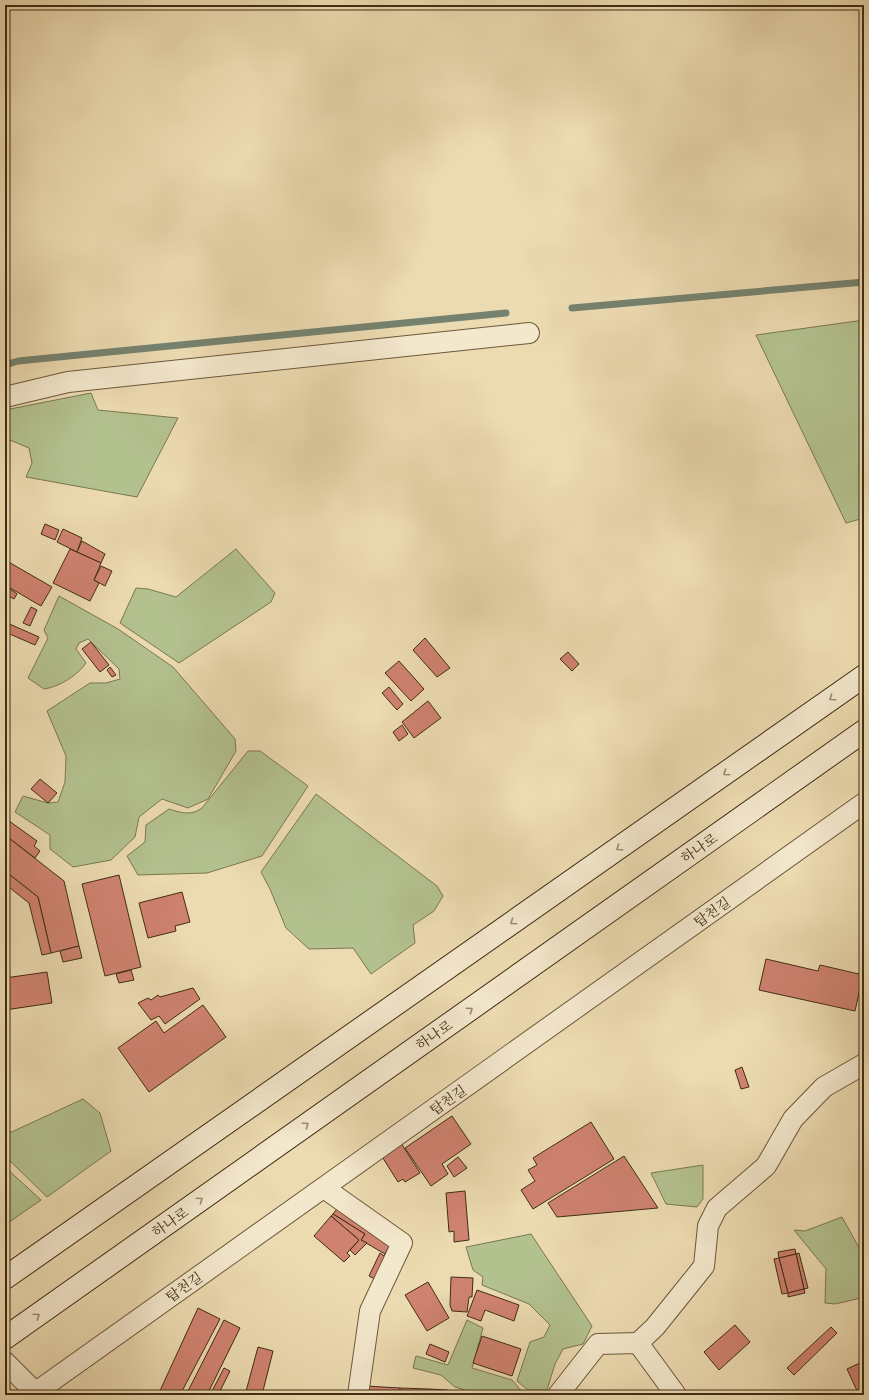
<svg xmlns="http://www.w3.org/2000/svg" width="869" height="1400" viewBox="0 0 869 1400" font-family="'EB Garamond','Noto Serif KR',serif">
<rect width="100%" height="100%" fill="#ecdab0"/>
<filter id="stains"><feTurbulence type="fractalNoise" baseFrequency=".005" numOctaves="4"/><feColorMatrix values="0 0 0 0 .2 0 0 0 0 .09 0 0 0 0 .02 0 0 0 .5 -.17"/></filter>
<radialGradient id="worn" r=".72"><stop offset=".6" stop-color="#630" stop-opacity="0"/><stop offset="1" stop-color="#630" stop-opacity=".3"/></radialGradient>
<g fill="#b3c18f" stroke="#7a7752">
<polygon points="864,320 864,518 846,523 756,335"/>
<polygon points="91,393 98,410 178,418 137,497 26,477 32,463 29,448 5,438 5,410"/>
<polygon points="236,549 275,593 271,602 179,663 120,623 136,588 148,589 176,597"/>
<path d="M59,596l59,33 55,38 62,72 1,12 -28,48 -20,9 -26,-9 -23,18 -4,20 -24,23 -38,7 -23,-18v-14l-35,-23 8,-16 25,7 10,-1 7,-20 1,-26 -19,-45 43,-28h16l14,-4 -1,-10 -31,-30 -9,4 -3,6 10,14c-8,12 -27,24 -42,26l-16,-11 20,-40 -4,-8z"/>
<path d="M248,751h12l48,35 -46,70 -55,17 -69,2 -11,-19 18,-14 1,-17 23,-16c13,4 22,7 33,-1z"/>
<polygon points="316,794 437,886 443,896 434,911 413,925 415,943 371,974 353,948 309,949 286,928 270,889 261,872"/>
<polygon points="83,1099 100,1113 111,1151 47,1197 5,1156 5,1135"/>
<polygon points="703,1165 703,1199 697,1207 666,1204 651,1173"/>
<polygon points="5,1167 41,1200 5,1225"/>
<polygon points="842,1217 862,1253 864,1253 864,1309 861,1298 835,1304 825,1303 826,1269 794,1230 805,1231"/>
<polygon points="531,1234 592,1326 583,1344 563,1349 555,1364 547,1390 528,1390 517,1381 530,1342 544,1337 550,1325 529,1304 482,1285 483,1277 473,1270 466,1247"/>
<polygon points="467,1320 483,1328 472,1368 512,1380 523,1393 544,1394 478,1394 455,1387 441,1375 413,1368 416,1356 448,1365"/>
</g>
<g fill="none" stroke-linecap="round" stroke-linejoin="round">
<g stroke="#75826f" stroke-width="7">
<polyline points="572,308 864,282"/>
<polyline points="5,365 18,361 506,313"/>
</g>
</g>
<g fill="#cf8270" stroke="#402d14">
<polygon points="45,524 59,530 55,540 41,534"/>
<polygon points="63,529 82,538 77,552 57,542"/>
<polygon points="82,541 105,554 101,563 77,552"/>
<polygon points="70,549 101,563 94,580 99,583 90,601 53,583"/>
<polygon points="5,560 52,587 41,606 5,585 7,576 5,575"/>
<polygon points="101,566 112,571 105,586 94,580"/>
<polygon points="6,586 17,594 14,599 5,594"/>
<polygon points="31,607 37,610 30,626 23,623"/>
<polygon points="5,622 39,637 35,645 5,632"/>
<polygon points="425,638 450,668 437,677 413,650"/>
<polygon points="91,642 109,665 100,672 82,649"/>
<polygon points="568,652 579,664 572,671 560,659"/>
<polygon points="399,661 424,689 411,701 385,673"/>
<polygon points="110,667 116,675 112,677 107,670"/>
<polygon points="389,687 403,704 397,710 382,693"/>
<polygon points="428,701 441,718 414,738 402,722"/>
<polygon points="402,725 408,734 399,741 393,732"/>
<polygon points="40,779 57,793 48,803 31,789"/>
<polygon points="5,818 37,841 34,846 40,851 35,858 5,835"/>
<polygon points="5,835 64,881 79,946 51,953 38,897 5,871"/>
<polygon points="5,871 38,897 51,953 42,955 29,903 5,884"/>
<polygon points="119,875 141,967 105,976 82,884"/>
<polygon points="182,892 190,922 175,926 176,931 148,938 139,903"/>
<polygon points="79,946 82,958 63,962 60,951"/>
<polygon points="766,959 818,971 820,965 863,975 855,1011 759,990"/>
<polygon points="131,970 134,980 119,983 116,974"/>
<polygon points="47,972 52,1003 5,1010 5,978"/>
<polygon points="193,988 200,999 165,1024 159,1016 151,1020 138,1003 148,998 151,1000 158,995 160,997"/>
<polygon points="203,1005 226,1037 149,1092 118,1048 156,1021 164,1033"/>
<polygon points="742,1067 749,1087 741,1089 735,1070"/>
<polygon points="452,1116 471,1144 442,1164 448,1174 431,1186 405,1148"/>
<polygon points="591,1122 614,1159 533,1209 521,1190 535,1181 528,1170 537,1165 533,1158"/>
<polygon points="401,1143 420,1173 405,1182 403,1179 398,1182 381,1155"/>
<polygon points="624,1156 658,1208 557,1217 548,1203"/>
<polygon points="458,1157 467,1168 454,1177 447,1166"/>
<polygon points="465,1191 469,1240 454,1242 454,1231 449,1232 446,1193"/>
<polygon points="337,1209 391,1243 385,1254 361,1240 365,1234 333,1214"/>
<polygon points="333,1214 365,1234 361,1240 367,1243 355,1255 350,1250 359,1240 331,1216"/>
<polygon points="331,1216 359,1240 347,1253 350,1256 344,1262 314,1236"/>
<polygon points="795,1249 796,1254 779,1258 778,1252"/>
<polygon points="387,1250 391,1252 377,1280 369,1276 380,1253 384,1256"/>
<polygon points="799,1253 808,1288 804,1289 796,1254"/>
<polygon points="796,1254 804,1289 788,1293 779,1258"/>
<polygon points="779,1258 788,1293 782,1294 774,1259"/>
<polygon points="451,1277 473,1278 472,1297 469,1297 467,1312 452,1311 450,1305"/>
<polygon points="428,1282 449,1318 427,1331 405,1295"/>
<polygon points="804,1289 805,1293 788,1297 788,1293"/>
<polygon points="477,1290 519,1305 514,1321 485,1310 481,1321 467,1316"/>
<polygon points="198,1308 220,1319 180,1395 158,1395"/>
<polygon points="224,1320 240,1328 207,1395 186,1395"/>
<polygon points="735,1325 750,1342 719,1370 704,1352"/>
<polygon points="831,1327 837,1333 794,1375 787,1368"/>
<polygon points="482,1336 521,1349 512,1376 473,1363"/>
<polygon points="430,1344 449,1352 445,1362 426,1354"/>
<polygon points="258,1347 273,1351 262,1395 245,1395"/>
<polygon points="864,1361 864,1395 859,1395 847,1369"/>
<polygon points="224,1368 230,1371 218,1395 210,1395"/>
<polygon points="366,1386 400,1388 400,1395 366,1395"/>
<polygon points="400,1388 429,1389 428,1395 400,1395"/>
<polygon points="429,1389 448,1390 448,1395 428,1395"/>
</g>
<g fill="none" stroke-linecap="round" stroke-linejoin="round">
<defs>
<g id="street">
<polyline points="5,397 68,382 529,333"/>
<polyline points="324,1188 402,1243 370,1311 358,1395"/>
<polyline points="638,1343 655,1327 704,1266 708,1226 717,1208 766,1166 793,1119 824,1087 864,1064"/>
<polyline points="5,1362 38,1395"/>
<polyline points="32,1395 864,803"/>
<polyline points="558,1395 598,1344 638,1343 676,1395"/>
</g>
<g id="secondary">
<polyline points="5,1278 864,676"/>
<polyline points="5,1338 864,731"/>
</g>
</defs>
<use href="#street" stroke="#6b583b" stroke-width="22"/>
<use href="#secondary" stroke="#402d14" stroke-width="24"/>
<use href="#street" stroke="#f3e7cc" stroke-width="20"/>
<use href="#secondary" stroke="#f3e7cc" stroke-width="22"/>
</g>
<defs><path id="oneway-chevron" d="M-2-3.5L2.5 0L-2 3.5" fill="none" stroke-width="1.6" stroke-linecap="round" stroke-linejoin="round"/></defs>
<g stroke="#9a8a70">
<use href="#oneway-chevron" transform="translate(832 698) rotate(145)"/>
<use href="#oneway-chevron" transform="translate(726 773) rotate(145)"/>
<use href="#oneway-chevron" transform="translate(619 848) rotate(145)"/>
<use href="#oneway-chevron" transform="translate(513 922) rotate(145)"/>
<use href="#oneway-chevron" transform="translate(470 1010) rotate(-35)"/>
<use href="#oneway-chevron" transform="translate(306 1125) rotate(-35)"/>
<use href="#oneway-chevron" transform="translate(200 1200) rotate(-35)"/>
<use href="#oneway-chevron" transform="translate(37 1316) rotate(-35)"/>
</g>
<g text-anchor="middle" stroke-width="4" stroke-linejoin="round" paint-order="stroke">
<g font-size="14" fill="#402d14" stroke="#f3e7cc">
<text transform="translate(699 848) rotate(-35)" y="5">하나로</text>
<text transform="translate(712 912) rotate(-35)" y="5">탑천길</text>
<text transform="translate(434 1035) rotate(-35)" y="5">하나로</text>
<text transform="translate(448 1100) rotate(-35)" y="5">탑천길</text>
<text transform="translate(170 1222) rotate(-35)" y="5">하나로</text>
<text transform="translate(184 1287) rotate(-35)" y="5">탑천길</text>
</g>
</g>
<rect width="869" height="1400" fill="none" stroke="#ecdab0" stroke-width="20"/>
<rect x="6" y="6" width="857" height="1388" fill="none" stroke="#402d14" stroke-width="2"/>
<rect x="10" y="10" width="849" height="1380" fill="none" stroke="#402d14"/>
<rect width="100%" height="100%" filter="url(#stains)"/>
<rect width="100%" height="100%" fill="url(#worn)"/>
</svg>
